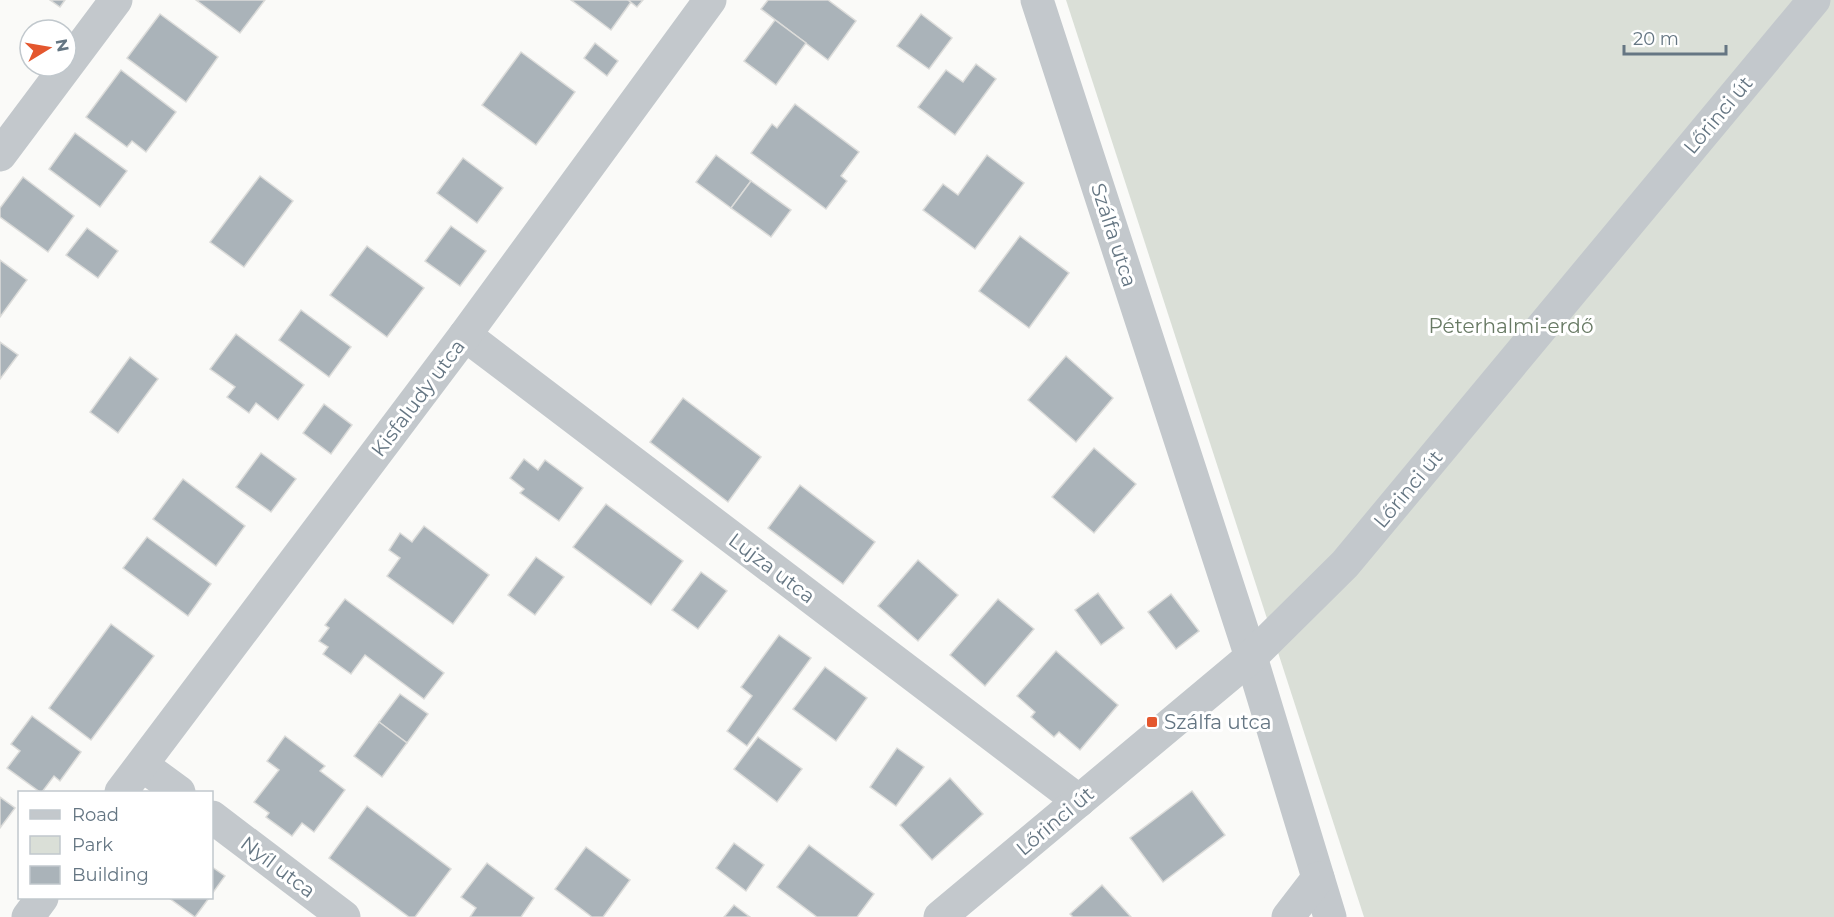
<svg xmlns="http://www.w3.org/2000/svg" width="1834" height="917" viewBox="0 0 1834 917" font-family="Montserrat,sans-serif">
<rect width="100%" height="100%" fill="#fafaf8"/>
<polygon fill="#dadfd7" points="1066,0 1834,0 1834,917 1364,917"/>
<g fill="#aab3b9" stroke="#dcdcda" stroke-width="1.5">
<polygon points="50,0 65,0 60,7"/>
<polygon points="196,0 265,0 240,33"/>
<polygon points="571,0 628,0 631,2 611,30"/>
<polygon points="628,0 643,0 637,7"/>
<polygon points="768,0 828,0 856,21 828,60 761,9"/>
<polygon points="160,14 218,57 186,102 127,58"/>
<polygon points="921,14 952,38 929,69 897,46"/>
<polygon points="775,20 806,43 776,85 744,61"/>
<polygon points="595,43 618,61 607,76 584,58"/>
<polygon points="521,52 575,92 536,145 482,105"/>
<polygon points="976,64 996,79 955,135 918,107 946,70 963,82"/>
<polygon points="121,70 176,112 146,152 132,141 127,147 86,117"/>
<polygon points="795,104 859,152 841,176 847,181 826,209 751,153 772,124 777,128"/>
<polygon points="75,133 127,171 100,207 49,169"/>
<polygon points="716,155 751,181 731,208 696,182"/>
<polygon points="987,155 1024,183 975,249 923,210 943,184 958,195"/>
<polygon points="463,158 503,188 477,223 437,193"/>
<polygon points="260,176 293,201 244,267 210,242"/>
<polygon points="23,177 74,216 48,252 0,217 0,208"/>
<polygon points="751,181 791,210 771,237 731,208"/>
<polygon points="451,226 486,251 460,286 425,261"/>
<polygon points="87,228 118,251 98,278 66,255"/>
<polygon points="1020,236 1069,273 1029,328 979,291"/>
<polygon points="367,246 424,288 387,337 330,295"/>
<polygon points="0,260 27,280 0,317"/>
<polygon points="301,310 351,347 329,377 279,340"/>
<polygon points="236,334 304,385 278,420 256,403 249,413 227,397 235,387 210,369"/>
<polygon points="0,342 18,355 0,379"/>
<polygon points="1066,356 1113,398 1076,442 1028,400"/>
<polygon points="130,357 158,379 118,433 90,412"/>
<polygon points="683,398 761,457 728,502 650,442"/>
<polygon points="324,404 352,425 331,454 303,433"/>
<polygon points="1094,448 1136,484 1094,533 1052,497"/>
<polygon points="261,453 296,479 271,512 236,487"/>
<polygon points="524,459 538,470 545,460 583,488 559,521 520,493 524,489 510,478"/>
<polygon points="183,479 245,526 216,566 153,519"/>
<polygon points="800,485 875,542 843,584 768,528"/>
<polygon points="606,504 683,561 651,605 573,547"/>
<polygon points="424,526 489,575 453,624 387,576 400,558 389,550 400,533 412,542"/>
<polygon points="147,537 211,584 188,616 123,568"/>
<polygon points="536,557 564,577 535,615 508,595"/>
<polygon points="918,560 958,595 918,641 878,606"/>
<polygon points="701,572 727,591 698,629 672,610"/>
<polygon points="1098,593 1124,628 1101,645 1075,610"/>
<polygon points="1171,594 1199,631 1176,649 1148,612"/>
<polygon points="345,599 444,673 424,699 365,655 351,674 323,654 328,647 319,641 329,628 325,625"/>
<polygon points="998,599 1034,629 985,686 950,655"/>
<polygon points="111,624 154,656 91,740 49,708"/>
<polygon points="779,635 811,658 747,746 727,731 752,696 741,687"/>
<polygon points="1056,651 1118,705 1080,750 1059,732 1054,737 1031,717 1035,712 1017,696"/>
<polygon points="825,667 867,698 836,741 793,709"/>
<polygon points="400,694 428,714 407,743 379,722"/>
<polygon points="32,716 81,752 60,781 54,776 42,792 40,792 7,768 20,751 11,744"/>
<polygon points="379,722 407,743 382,777 354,756"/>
<polygon points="285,736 325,766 320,771 345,790 314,832 302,823 292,836 266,817 269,813 254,802 279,770 267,761"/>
<polygon points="758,737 802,769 777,802 734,769"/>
<polygon points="897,748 924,767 896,806 870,787"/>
<polygon points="950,778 983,814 932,860 900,825"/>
<polygon points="1192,791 1225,835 1163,882 1130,838"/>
<polygon points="0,797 15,808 0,828"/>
<polygon points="367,806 451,869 415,917 409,917 329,858"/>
<polygon points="734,843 764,865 746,891 716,868"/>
<polygon points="809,845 874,894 857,917 817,917 777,887"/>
<polygon points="586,847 630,880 603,917 592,917 555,889"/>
<polygon points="487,863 534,898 521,917 470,917 476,908 461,897"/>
<polygon points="212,867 225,876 212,894"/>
<polygon points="1102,885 1131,917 1073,917 1070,914"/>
<polygon points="169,898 209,898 195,917"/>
<polygon points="734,905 750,917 724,917"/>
</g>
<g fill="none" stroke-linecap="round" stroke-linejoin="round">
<g stroke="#c3c8cc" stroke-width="33">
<polyline points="1037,0 1251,657 1330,917"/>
<polyline points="0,155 116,0"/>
<polyline points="465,335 1079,801"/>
<polyline points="142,765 179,792"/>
<polyline points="121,792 465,335 710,0"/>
<polyline points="212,817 344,917"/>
<polyline points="28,917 42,898"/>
<polyline points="940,917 1251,657 1345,564 1814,0"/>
<polyline points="1288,917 1318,878"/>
</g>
</g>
<rect fill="#e4572e" stroke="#fff" stroke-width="2" x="1146" y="716" width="12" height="12" rx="3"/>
<g text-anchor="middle" stroke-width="6" stroke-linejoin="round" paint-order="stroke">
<g font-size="20" fill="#657683" stroke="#fff">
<text transform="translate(1718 115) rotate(-50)" y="7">Lőrinci út</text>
<text transform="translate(1114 235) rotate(72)" y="7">Szálfa utca</text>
<text transform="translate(418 398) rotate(-53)" y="7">Kisfaludy utca</text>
<text transform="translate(1408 489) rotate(-50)" y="7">Lőrinci út</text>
<text transform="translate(772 568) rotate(37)" y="7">Lujza utca</text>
<text transform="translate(1055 821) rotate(-40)" y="7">Lőrinci út</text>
<text transform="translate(278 867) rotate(37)" y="7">Nyíl utca</text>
</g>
<g font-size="20" fill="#687a64" stroke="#fff">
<text x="1511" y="333">Péterhalmi-erdő</text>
</g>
<g font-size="20" fill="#657683" stroke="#fff" text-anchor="start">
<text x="1164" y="729">Szálfa utca</text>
</g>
</g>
<rect x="18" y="791" width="195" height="108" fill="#ffffff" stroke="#c1c8cd" stroke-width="1.5"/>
<rect x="30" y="810" width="30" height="9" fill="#c3c8cc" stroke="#c1c8cd" stroke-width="1.5"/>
<text x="72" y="821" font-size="18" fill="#657683">Road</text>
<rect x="30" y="836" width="30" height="18" fill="#dadfd7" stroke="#c1c8cd" stroke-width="1.5"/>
<text x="72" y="851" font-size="18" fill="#657683">Park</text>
<rect x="30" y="866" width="30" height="18" fill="#aab3b9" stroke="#c1c8cd" stroke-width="1.5"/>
<text x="72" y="881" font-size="18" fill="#657683">Building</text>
<g transform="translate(48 48) rotate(79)"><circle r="28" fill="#ffffff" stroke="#c1c8cd" stroke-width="1.5"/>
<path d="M0-4.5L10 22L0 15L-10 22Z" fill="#e4572e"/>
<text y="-9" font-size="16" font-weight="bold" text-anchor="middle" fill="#657683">N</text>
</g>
<path d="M1624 45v9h102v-9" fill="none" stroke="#657683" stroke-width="3"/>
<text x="1633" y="45" font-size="18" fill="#657683" stroke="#ffffff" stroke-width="4.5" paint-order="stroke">20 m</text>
</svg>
